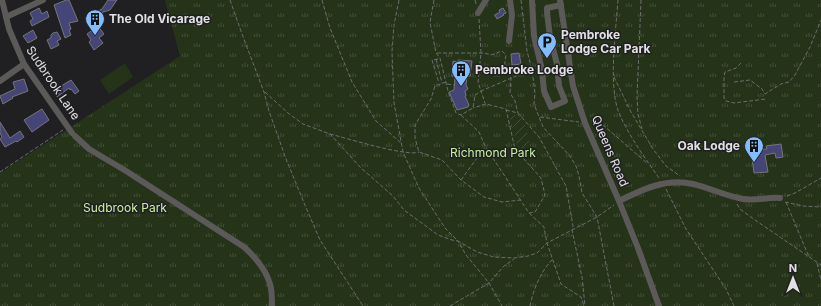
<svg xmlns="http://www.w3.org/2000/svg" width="821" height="306" viewBox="0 0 821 306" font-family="Inter,sans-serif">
<defs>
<pattern id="park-tufts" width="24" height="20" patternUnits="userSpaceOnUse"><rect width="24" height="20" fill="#253318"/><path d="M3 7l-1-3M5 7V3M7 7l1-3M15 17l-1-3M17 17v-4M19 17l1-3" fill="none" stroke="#445039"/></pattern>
<pattern id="garden-furrows" width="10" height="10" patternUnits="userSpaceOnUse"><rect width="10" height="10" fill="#253318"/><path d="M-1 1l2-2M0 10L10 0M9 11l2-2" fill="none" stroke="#445039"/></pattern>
</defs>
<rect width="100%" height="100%" fill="#202023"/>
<polygon fill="#253318" points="125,63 133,77 109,94 100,80"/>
<polygon fill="url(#park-tufts)" points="165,0 821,0 821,306 0,306 0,173 180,56"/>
<path fill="url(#garden-furrows)" d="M515,115c11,3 13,23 15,32l-2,4 -4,1 -6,-4 -8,-30z"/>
<g fill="#454578" stroke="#757578">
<polygon points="66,0 69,0 78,21 69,23 71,29 69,30 71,35 65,38 54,5"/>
<polygon points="108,0 117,0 110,10 103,12 100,16 102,18 91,23 85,18 102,9"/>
<polygon points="39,8 42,14 47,11 49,17 32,26 30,21 33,19 30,13"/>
<polygon points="503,8 506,13 503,14 504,15 497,19 495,15 500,12 499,10"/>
<polygon points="98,26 104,34 99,38 103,43 94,50 89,42 91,40 87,34"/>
<polygon points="33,30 37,38 28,43 23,36"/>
<polygon points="57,32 61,39 57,41 59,45 51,49 47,40 51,38 51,35 53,33"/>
<polygon points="519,53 521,64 512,65 511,54"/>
<polygon points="458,60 472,61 470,76 467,76 466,85 468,89 465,91 466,96 465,96 469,105 468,107 457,110 449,92 454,90 455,77 452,76 453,61 458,62"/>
<polygon points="24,79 28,91 12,97 13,98 3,104 0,96 15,89 13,82"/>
<polygon points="71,80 79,91 75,94 71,89 70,90 69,88 57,97 53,91"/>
<polygon points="42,109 49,120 32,132 24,120"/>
<polygon points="0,122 10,138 20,131 24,137 17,142 16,141 5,147 0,139 2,137 0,133"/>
<polygon points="781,144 783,157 776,158 775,153 765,155 768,172 754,173 751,151 767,149 766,146"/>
</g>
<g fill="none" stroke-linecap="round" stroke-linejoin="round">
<g stroke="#6d6d6f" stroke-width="1" stroke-dasharray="4 2" stroke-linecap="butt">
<polyline points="230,0 242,34 264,92 269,111 286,159 307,210 320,240 363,306"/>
<polyline points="322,0 330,28 352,82 376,121 401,143"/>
<polyline points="399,0 394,25 392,52 394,103 403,152 419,188 445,228 458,241 477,252 494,257 514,258 528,256 537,253 547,243 597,217 614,205"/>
<polyline points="434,0 430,22 436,53 440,58 448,91 456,113 461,115 473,108 475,95 481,91 485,103"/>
<polyline points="475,0 476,4"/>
<polyline points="521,0 527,51 532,70 535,93 534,104 543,127 570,156 576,166 579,176 582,193 597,217 614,306"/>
<path d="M618,0c-2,30 -10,86 1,113 10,23 26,45 40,65"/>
<polyline points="641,0 637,97 638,114 642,129"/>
<polyline points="479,19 481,53 478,82 481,91 535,68"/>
<polyline points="437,53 484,53 491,55 502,51 506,55 504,69 511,78 510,93 515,101 518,113"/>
<polyline points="436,59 442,83"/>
<polyline points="438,59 432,60 439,83"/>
<polyline points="741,63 736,68 725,72 724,77 724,98 726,101 734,103 766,99"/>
<polyline points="614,77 631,112 653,149 666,166 680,176"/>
<polyline points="446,82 435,86 431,99 415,125 415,138 419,152 442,160 461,180 484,197 502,202 521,200"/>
<polyline points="734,82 750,80 762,89 765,94 781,84 789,82 795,75 810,47 821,20"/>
<polyline points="447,84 454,85"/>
<polyline points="265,92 288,113 303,124 330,134 361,168 393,196 404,210 438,235 452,240 458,241 466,255 489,283 502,306"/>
<polyline points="506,110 518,113 539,137 566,186 573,226 572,230 582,277 585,306"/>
<polyline points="461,115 479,132 485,146 529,213 535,212 545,195 541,178 515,149 506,109 486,104 473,108"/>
<polyline points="540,117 579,122"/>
<polyline points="591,121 603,125 648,164"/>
<path d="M330,134c16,4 77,23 89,18"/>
<polyline points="0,172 63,130"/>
<polyline points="461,180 485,147"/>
<polyline points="666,189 686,229 726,289 734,306"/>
<polyline points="787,196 795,193 821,178"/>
<polyline points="785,202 803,206 821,207"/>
<polyline points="786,202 809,257"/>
<polyline points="737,204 740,209 755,220 821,265"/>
<polyline points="529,213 544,227 547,243 561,284 581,297 584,306"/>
<polyline points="817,263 821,280"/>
<polyline points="450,306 489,283 504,266 514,259"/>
<path d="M530,306c3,-16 11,-35 22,-46"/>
</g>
<g stroke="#5b5a59" stroke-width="6">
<polyline points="2,0 9,29 24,64 72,133"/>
<polyline points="532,0 534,36 542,70 544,91 551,107 565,101 559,86 557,64 550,37 547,12 547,8 561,5"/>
<polyline points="560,0 573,86 585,123 619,201 638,248 659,306"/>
<polyline points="478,13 486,0"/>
<polyline points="6,17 43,0"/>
<polyline points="509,41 512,15 510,0"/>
<polyline points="0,81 24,64"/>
<path d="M75,136l14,13 37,22 118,76c10,9 22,23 26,37 2,6 2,15 2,22"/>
<path d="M619,201c24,-12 47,-23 74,-17 17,4 33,12 50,15 13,2 25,-2 37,-1"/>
</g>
</g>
<defs>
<symbol id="building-pin" viewBox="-11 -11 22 30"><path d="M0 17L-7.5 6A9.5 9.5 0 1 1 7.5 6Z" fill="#82bcfa" stroke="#202023"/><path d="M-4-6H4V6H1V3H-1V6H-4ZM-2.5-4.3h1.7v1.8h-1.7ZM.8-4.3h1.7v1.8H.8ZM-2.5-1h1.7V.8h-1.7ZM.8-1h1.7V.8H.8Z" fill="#111"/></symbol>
<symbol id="parking-pin" viewBox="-11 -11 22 30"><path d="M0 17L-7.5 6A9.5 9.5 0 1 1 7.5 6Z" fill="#82bcfa" stroke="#202023"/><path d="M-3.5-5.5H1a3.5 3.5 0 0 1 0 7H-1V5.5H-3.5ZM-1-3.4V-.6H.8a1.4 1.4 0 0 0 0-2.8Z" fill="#111"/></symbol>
</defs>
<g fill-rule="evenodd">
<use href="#building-pin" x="84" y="8" width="22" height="30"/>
<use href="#parking-pin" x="536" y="31" width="22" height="30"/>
<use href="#building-pin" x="450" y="59" width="22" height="30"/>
<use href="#building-pin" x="743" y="135" width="22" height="30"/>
</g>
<g text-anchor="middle" stroke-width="3" stroke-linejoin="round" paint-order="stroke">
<g font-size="12" font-weight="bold" fill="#e1e1e3" stroke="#202023" text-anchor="start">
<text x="109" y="23">The Old Vicarage</text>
<text x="561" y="39">Pembroke<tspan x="561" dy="14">Lodge Car Park</tspan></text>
<text x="475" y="74">Pembroke Lodge</text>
<text x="740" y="150" text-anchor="end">Oak Lodge</text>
</g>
<g font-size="12" fill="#e1e1e3" stroke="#202023">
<text transform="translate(53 83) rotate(56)" y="4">Sudbrook Lane</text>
<text transform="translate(610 151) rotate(67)" y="4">Queens Road</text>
</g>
<g font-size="12" fill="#c7f1a0" stroke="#202023">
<text x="493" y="157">Richmond Park</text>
<text x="125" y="212">Sudbrook Park</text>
</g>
</g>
<g transform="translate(793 278)" stroke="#202023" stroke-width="3" paint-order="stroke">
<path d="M0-3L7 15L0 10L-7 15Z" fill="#e1e1e3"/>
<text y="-6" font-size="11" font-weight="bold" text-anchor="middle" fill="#e1e1e3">N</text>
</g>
</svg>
